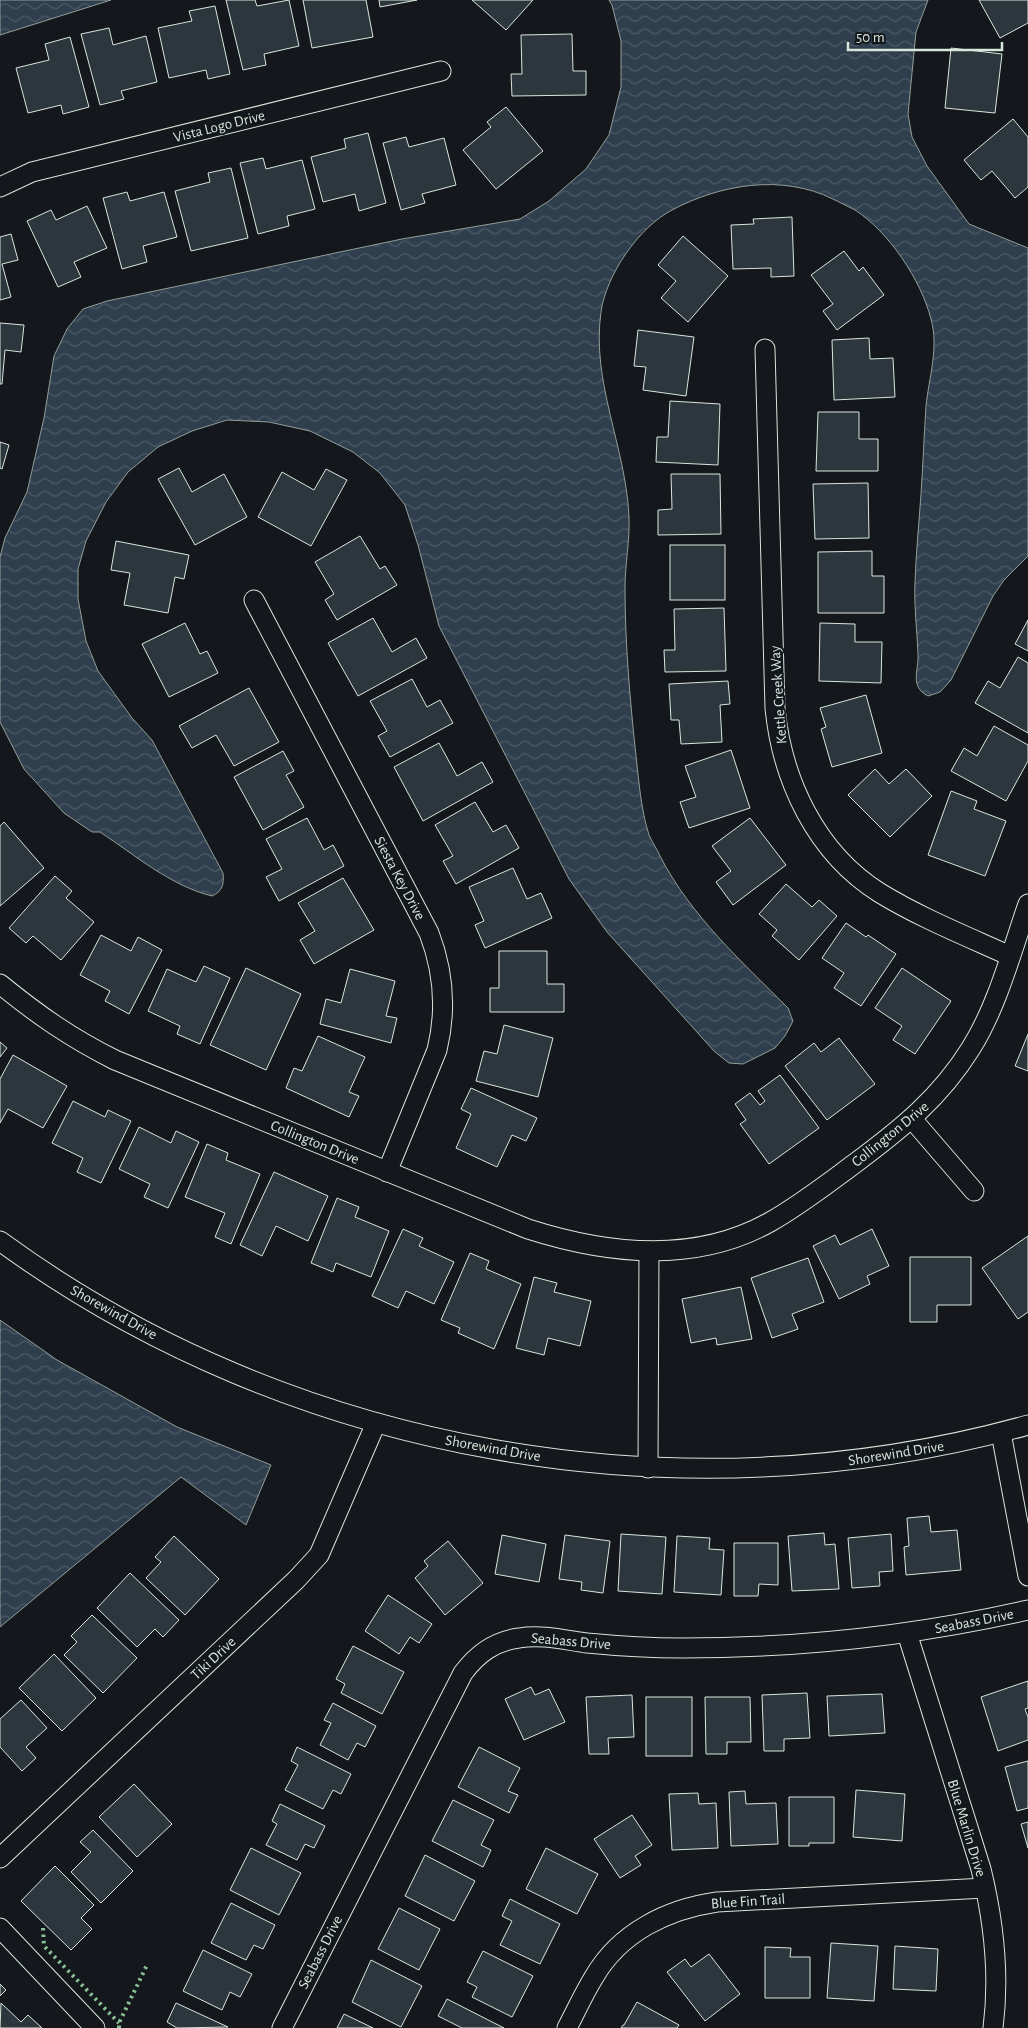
<svg xmlns="http://www.w3.org/2000/svg" width="1028" height="2028" viewBox="0 0 1028 2028" font-family="'Alegreya Sans',sans-serif">
<defs>
<pattern id="water-waves" width="16" height="10" patternUnits="userSpaceOnUse" patternTransform="scale(1.25)"><rect width="16" height="10" fill="#2f3f4d"/><path d="M0 5q4-4 8 0t8 0" fill="none" stroke="#4c5b66"/></pattern>
</defs>
<rect width="100%" height="100%" fill="#14181c"/>
<g fill="url(#water-waves)" stroke="#939e99">
<polygon points="0,0 111,0 0,35"/>
<path d="M609,0h319l-12,32 -8,82 4,23 15,29 42,58 59,24v308l-24,24 -11,16 -42,84 -11,12 -12,4c-19,-10 -9,-25 -10,-42 -1,-24 -4,-48 -3,-72 1,-29 4,-59 6,-88 2,-29 3,-58 5,-88 3,-29 13,-58 5,-87 -10,-39 -42,-87 -76,-109 -7,-4 -15,-7 -22,-11 -51,-25 -112,-15 -161,11 -33,17 -66,65 -71,102 -10,70 25,135 28,205 1,23 -4,48 -4,71 0,56 5,112 11,168 3,26 5,54 13,79 3,7 8,14 11,21 31,60 81,105 128,152l5,13 -8,15 -10,12 -32,16 -14,-1 -15,-12 -107,-119 -38,-53 -130,-253 -21,-81 -13,-40 -25,-32 -27,-21 -43,-21 -41,-9 -42,-2 -35,11 -34,16 -30,25 -22,30 -20,39 -8,28v30l8,42 12,30 34,47 20,22 71,133c1,11 0,18 -11,23 -41,-10 -77,-41 -112,-64h-8l-28,-19 -40,-44 -24,-47v-165l5,-19 22,-46 17,-74 10,-62 13,-27 16,-20 24,-8 295,-62 118,-20 29,-18 37,-32 23,-34 12,-48v-46l-9,-36z"/>
<polygon points="0,1320 57,1360 177,1427 271,1465 246,1525 181,1477 0,1627"/>
</g>
<g fill="#2c363c" stroke="#d8e6dc">
<polygon points="226,0 255,0 257,6 289,0 299,46 264,54 266,65 243,70"/>
<polygon points="303,0 366,0 373,37 312,48"/>
<polygon points="379,0 417,0 380,7"/>
<polygon points="472,0 533,0 506,30"/>
<polygon points="979,0 1028,0 1028,23 1000,38"/>
<polygon points="215,6 230,74 208,79 206,70 169,78 158,28 192,21 189,11"/>
<polygon points="109,28 113,45 146,36 157,82 121,91 124,99 100,105 81,34"/>
<polygon points="572,34 573,71 586,71 586,95 512,96 511,74 522,74 521,35"/>
<polygon points="70,37 89,107 63,114 61,105 28,113 16,68 49,60 45,44"/>
<polygon points="951,48 1002,54 995,113 945,108"/>
<polygon points="506,107 543,151 496,189 463,150 491,127 487,122"/>
<polygon points="1013,119 1028,137 1028,187 1015,198 992,171 981,180 964,160"/>
<polygon points="368,133 386,203 359,211 355,194 323,202 311,157 346,148 344,139"/>
<polygon points="406,137 409,147 444,138 456,185 422,194 425,203 401,210 383,143"/>
<polygon points="263,158 266,169 302,160 315,209 287,216 289,226 258,234 240,163"/>
<polygon points="231,168 248,238 191,251 175,191 210,182 208,173"/>
<polygon points="127,192 130,201 164,192 177,237 143,246 147,262 122,269 103,198"/>
<polygon points="87,206 107,248 74,262 81,277 58,287 27,221 51,210 56,220"/>
<polygon points="792,217 794,276 771,277 771,268 733,269 731,225 754,224 753,219"/>
<polygon points="11,234 18,260 2,264 11,297 0,300 0,237"/>
<polygon points="683,236 728,276 688,322 661,298 676,281 658,265"/>
<polygon points="844,251 859,271 863,267 884,295 837,330 823,311 833,304 811,275"/>
<polygon points="0,323 24,325 21,352 5,350 2,384 0,384"/>
<polygon points="638,330 694,337 686,396 643,390 646,367 634,366"/>
<polygon points="869,338 870,359 893,358 895,397 834,400 832,340"/>
<polygon points="670,401 720,404 718,465 656,462 657,437 668,437"/>
<polygon points="818,412 859,412 859,439 878,439 878,471 816,471"/>
<polygon points="0,442 9,445 2,469 0,468"/>
<polygon points="179,468 192,492 224,474 247,517 195,545 158,479"/>
<polygon points="326,469 347,480 311,546 258,517 282,472 314,490"/>
<polygon points="671,474 720,474 721,534 658,535 658,510 672,509"/>
<polygon points="868,483 869,538 815,539 813,484"/>
<polygon points="360,536 380,569 385,566 397,585 337,620 325,600 334,594 315,562"/>
<polygon points="116,541 189,555 184,579 175,577 168,613 124,605 130,573 111,570"/>
<rect x="670" y="545" width="55" height="55"/>
<polygon points="872,551 872,576 884,576 884,613 818,613 818,552"/>
<polygon points="724,608 726,671 665,672 664,650 675,650 674,609"/>
<polygon points="373,618 392,652 416,638 427,658 358,696 328,643"/>
<polygon points="1028,620 1028,651 1015,644"/>
<polygon points="185,623 200,654 207,651 218,673 169,697 142,644"/>
<polygon points="820,623 855,624 855,642 882,642 881,683 819,681"/>
<polygon points="1018,657 1028,663 1028,733 975,703 988,681 1000,688"/>
<polygon points="412,679 427,707 440,700 453,723 390,757 378,736 387,731 370,701"/>
<polygon points="728,681 730,704 720,705 722,742 681,744 679,720 671,720 669,684"/>
<polygon points="249,688 279,742 234,766 216,735 192,748 179,726"/>
<polygon points="866,695 882,753 832,767 821,729 826,727 820,708"/>
<polygon points="994,726 1028,745 1028,761 1006,801 951,771 964,748 977,756"/>
<polygon points="439,743 457,776 482,762 493,782 423,821 394,767"/>
<polygon points="731,750 750,808 689,828 680,802 696,797 685,766"/>
<polygon points="283,751 294,771 286,775 304,807 263,830 234,777"/>
<polygon points="875,769 889,784 906,769 932,796 890,837 848,795"/>
<polygon points="951,791 977,801 974,809 1006,821 985,876 928,855"/>
<polygon points="475,802 493,832 506,825 519,848 456,884 443,861 453,856 435,825"/>
<polygon points="307,818 324,850 333,845 344,866 279,901 266,877 282,869 266,839"/>
<polygon points="750,818 786,865 733,905 716,882 731,871 712,846"/>
<polygon points="4,822 44,868 0,906 0,826"/>
<polygon points="513,868 527,899 541,893 552,918 485,948 475,925 484,921 469,887"/>
<polygon points="55,876 72,891 66,898 94,922 61,960 33,936 26,943 9,928"/>
<polygon points="343,878 374,930 314,964 300,940 315,931 298,903"/>
<polygon points="786,884 812,907 819,900 837,916 799,960 772,936 777,930 759,914"/>
<polygon points="846,923 866,937 868,935 896,954 861,1006 834,988 844,973 822,958"/>
<polygon points="101,935 131,951 138,937 162,950 129,1014 105,1001 110,991 80,975"/>
<polygon points="499,951 547,951 547,984 564,984 564,1012 490,1012 490,988 499,988"/>
<polygon points="204,966 230,978 200,1044 177,1034 180,1026 148,1011 167,969 196,982"/>
<polygon points="246,968 301,994 266,1070 210,1045"/>
<polygon points="902,968 951,1001 915,1054 893,1040 902,1026 875,1008"/>
<polygon points="350,969 395,981 386,1016 397,1018 391,1043 320,1024 326,999 341,1003"/>
<polygon points="504,1025 553,1038 538,1097 476,1081 484,1051 497,1054"/>
<polygon points="1028,1034 1028,1071 1015,1066"/>
<polygon points="318,1036 365,1057 349,1092 359,1096 349,1117 286,1088 294,1068 302,1071"/>
<polygon points="839,1038 875,1084 827,1120 785,1066 814,1043 821,1052"/>
<polygon points="0,1042 7,1048 0,1057"/>
<polygon points="13,1055 67,1086 43,1128 8,1109 0,1123 0,1079"/>
<polygon points="780,1075 819,1128 769,1164 740,1124 746,1120 735,1104 750,1093 760,1105 765,1101 758,1091"/>
<polygon points="471,1088 537,1118 526,1141 512,1135 497,1167 456,1148 471,1114 461,1109"/>
<polygon points="73,1101 105,1117 108,1110 131,1121 101,1183 77,1172 83,1158 52,1143"/>
<polygon points="139,1127 171,1143 176,1131 199,1142 168,1208 144,1197 150,1184 119,1169"/>
<polygon points="207,1144 228,1153 226,1160 260,1174 231,1244 215,1237 225,1213 185,1197"/>
<polygon points="274,1172 328,1196 308,1241 276,1226 262,1256 240,1245"/>
<polygon points="337,1198 359,1207 355,1217 389,1231 371,1277 336,1263 333,1272 311,1263"/>
<polygon points="403,1229 423,1238 419,1246 454,1262 434,1304 406,1291 398,1308 372,1296"/>
<polygon points="872,1229 889,1266 867,1276 870,1284 839,1299 813,1246 835,1235 840,1245"/>
<polygon points="1028,1236 1028,1312 1018,1319 982,1268"/>
<polygon points="470,1253 489,1261 486,1269 521,1284 494,1349 458,1333 460,1328 441,1320"/>
<polygon points="910,1257 971,1257 971,1305 937,1305 937,1322 910,1322"/>
<polygon points="808,1258 824,1302 792,1314 798,1329 772,1338 751,1278"/>
<polygon points="534,1277 557,1283 554,1292 591,1301 580,1346 548,1338 544,1355 516,1348"/>
<polygon points="741,1287 752,1339 717,1345 716,1338 691,1343 682,1299"/>
<polygon points="929,1516 931,1532 957,1530 961,1570 906,1575 904,1547 909,1546 907,1518"/>
<polygon points="824,1533 825,1545 835,1544 839,1589 792,1591 788,1536"/>
<polygon points="621,1534 666,1537 662,1594 618,1591"/>
<polygon points="891,1534 893,1571 879,1572 880,1586 852,1588 848,1538"/>
<polygon points="502,1535 546,1544 539,1582 495,1574"/>
<polygon points="565,1535 610,1541 603,1593 581,1590 582,1582 559,1579"/>
<polygon points="174,1536 219,1579 185,1615 146,1578 161,1562 155,1557"/>
<polygon points="677,1536 710,1538 709,1549 724,1550 721,1595 674,1592"/>
<polygon points="448,1541 483,1583 445,1615 415,1578 428,1566 424,1561"/>
<polygon points="734,1543 778,1543 778,1585 759,1584 758,1596 734,1596"/>
<polygon points="130,1573 179,1620 163,1637 155,1629 137,1647 97,1608"/>
<polygon points="388,1595 432,1624 419,1643 410,1637 399,1654 365,1631"/>
<polygon points="92,1615 137,1658 103,1693 64,1655 77,1642 71,1636"/>
<polygon points="353,1646 404,1672 382,1714 341,1693 345,1684 336,1679"/>
<polygon points="54,1654 96,1698 62,1731 19,1688"/>
<polygon points="1028,1681 1028,1708 1025,1709 1028,1717 1028,1740 998,1751 981,1697"/>
<polygon points="531,1687 535,1695 549,1689 565,1722 524,1740 505,1699"/>
<polygon points="807,1693 810,1738 784,1739 784,1751 764,1751 762,1695"/>
<polygon points="882,1694 885,1733 829,1736 827,1696"/>
<polygon points="632,1695 634,1737 608,1738 609,1754 589,1754 586,1697"/>
<rect x="646" y="1697" width="46" height="59"/>
<polygon points="705,1697 750,1697 751,1742 727,1742 727,1754 706,1754"/>
<polygon points="21,1700 47,1728 26,1747 36,1758 22,1771 0,1747 0,1719"/>
<polygon points="333,1703 376,1726 365,1747 357,1743 348,1760 320,1745 331,1723 324,1720"/>
<polygon points="297,1747 351,1774 341,1794 333,1790 323,1809 285,1790 298,1765 291,1761"/>
<polygon points="479,1747 520,1768 508,1791 518,1795 509,1813 458,1787"/>
<polygon points="1028,1761 1028,1808 1017,1811 1005,1767"/>
<polygon points="134,1784 172,1824 137,1857 99,1817"/>
<polygon points="856,1790 905,1794 902,1841 853,1837"/>
<polygon points="745,1791 746,1804 776,1803 778,1844 731,1846 729,1792"/>
<polygon points="698,1793 699,1804 716,1803 718,1848 672,1850 669,1794"/>
<polygon points="789,1797 834,1797 834,1843 809,1843 809,1846 789,1846"/>
<polygon points="453,1800 494,1820 481,1845 491,1850 483,1867 432,1841"/>
<polygon points="280,1804 325,1826 314,1848 305,1844 297,1860 266,1845 277,1824 272,1821"/>
<polygon points="632,1815 652,1845 635,1856 641,1865 620,1878 594,1839"/>
<polygon points="1028,1822 1028,1848 1021,1824"/>
<polygon points="93,1830 133,1871 101,1903 71,1872 91,1852 80,1842"/>
<polygon points="251,1848 301,1873 279,1915 230,1890"/>
<polygon points="546,1848 598,1874 577,1914 526,1889"/>
<polygon points="425,1855 475,1881 454,1921 405,1896"/>
<polygon points="55,1866 94,1905 81,1918 92,1929 71,1950 21,1901"/>
<polygon points="510,1899 560,1924 540,1964 500,1945 512,1921 502,1916"/>
<polygon points="231,1903 275,1925 263,1949 254,1945 246,1960 211,1943"/>
<polygon points="399,1908 440,1929 419,1970 378,1949"/>
<polygon points="831,1943 878,1946 874,2001 827,1998"/>
<polygon points="895,1946 938,1949 936,1991 893,1989"/>
<polygon points="765,1947 791,1948 790,1957 810,1957 810,1998 765,1998"/>
<polygon points="203,1950 252,1974 240,1997 230,1992 222,2010 183,1991"/>
<polygon points="483,1951 533,1976 512,2017 472,1997 477,1987 467,1982"/>
<polygon points="709,1954 740,1994 705,2021 667,1972 685,1959 691,1967"/>
<polygon points="371,1960 422,1986 401,2027 352,2002"/>
<polygon points="0,1984 6,1990 0,1996"/>
<polygon points="447,1999 504,2028 462,2028 438,2016"/>
<polygon points="637,2002 679,2025 677,2028 621,2028 623,2025 624,2025"/>
<polygon points="1,2003 21,2022 28,2015 42,2028 0,2028"/>
<polygon points="176,2003 228,2027 177,2028 167,2022"/>
<polygon points="344,2014 373,2028 337,2028"/>
</g>
<g fill="none" stroke-linecap="round" stroke-linejoin="round">
<defs>
<g id="minor">
<polyline points="0,187 32,172 441,71"/>
<path d="M765,349l10,359c7,72 41,145 105,185 41,25 86,43 130,63"/>
<path d="M254,600l175,333c15,39 18,76 8,117l-50,122"/>
<path d="M0,984c38,31 71,54 115,76l413,169c78,25 167,35 242,-7 30,-17 57,-38 84,-58 47,-35 86,-66 117,-116 26,-41 41,-98 57,-144"/>
<polyline points="912,1119 974,1191"/>
<path d="M0,1241c291,213 681,281 1028,184"/>
<polyline points="1001,1433 1028,1576"/>
<polyline points="648,1468 649,1251"/>
<path d="M907,1633l74,236c13,53 19,105 12,159"/>
<polyline points="0,1858 296,1580 319,1555 376,1423"/>
<polyline points="0,1928 95,2028"/>
<path d="M282,2028l181,-355c15,-20 32,-32 56,-35 22,-4 46,2 68,5 31,3 64,5 95,5 117,0 232,-12 346,-38"/>
<path d="M567,2028c9,-17 17,-35 27,-51 26,-45 74,-68 123,-75l268,-14"/>
</g>
</defs>
<use href="#minor" stroke="#d8e6dc" stroke-width="21"/>
<use href="#minor" stroke="#14181c" stroke-width="19"/>
<g stroke="#8ac095" stroke-width="4" stroke-dasharray="2.5 4" stroke-linecap="butt">
<polyline points="43,1928 44,1946 119,2023"/>
<polyline points="119,2028 119,2023 147,1965"/>
</g>
</g>
<g text-anchor="middle" stroke-width="4" stroke-linejoin="round" paint-order="stroke">
<g font-size="15" fill="#d8e6dc" stroke="#14181c">
<text transform="translate(219 126) rotate(-14)" y="5">Vista Logo Drive</text>
<text transform="translate(778 695) rotate(-94)" y="5">Kettle Creek Way</text>
<text transform="translate(400 878) rotate(62)" y="5">Siesta Key Drive</text>
<text transform="translate(890 1134) rotate(-39)" y="5">Collington Drive</text>
<text transform="translate(315 1142) rotate(22)" y="5">Collington Drive</text>
<text transform="translate(114 1312) rotate(29)" y="5">Shorewind Drive</text>
<text transform="translate(493 1448) rotate(10)" y="5">Shorewind Drive</text>
<text transform="translate(896 1453) rotate(-9)" y="5">Shorewind Drive</text>
<text transform="translate(974 1621) rotate(-11)" y="5">Seabass Drive</text>
<text transform="translate(571 1641) rotate(5)" y="5">Seabass Drive</text>
<text transform="translate(213 1658) rotate(-43)" y="5">Tiki Drive</text>
<text transform="translate(967 1828) rotate(73)" y="5">Blue Marlin Drive</text>
<text transform="translate(748 1901) rotate(-4)" y="5">Blue Fin Trail</text>
<text transform="translate(320 1952) rotate(-63)" y="5">Seabass Drive</text>
</g>
</g>
<path d="M848 42v8h154v-8" fill="none" stroke="#d8e6dc" stroke-width="2.5"/>
<text x="856" y="42" font-size="15" fill="#d8e6dc" stroke="#14181c" stroke-width="4" paint-order="stroke">50 m</text>
</svg>
